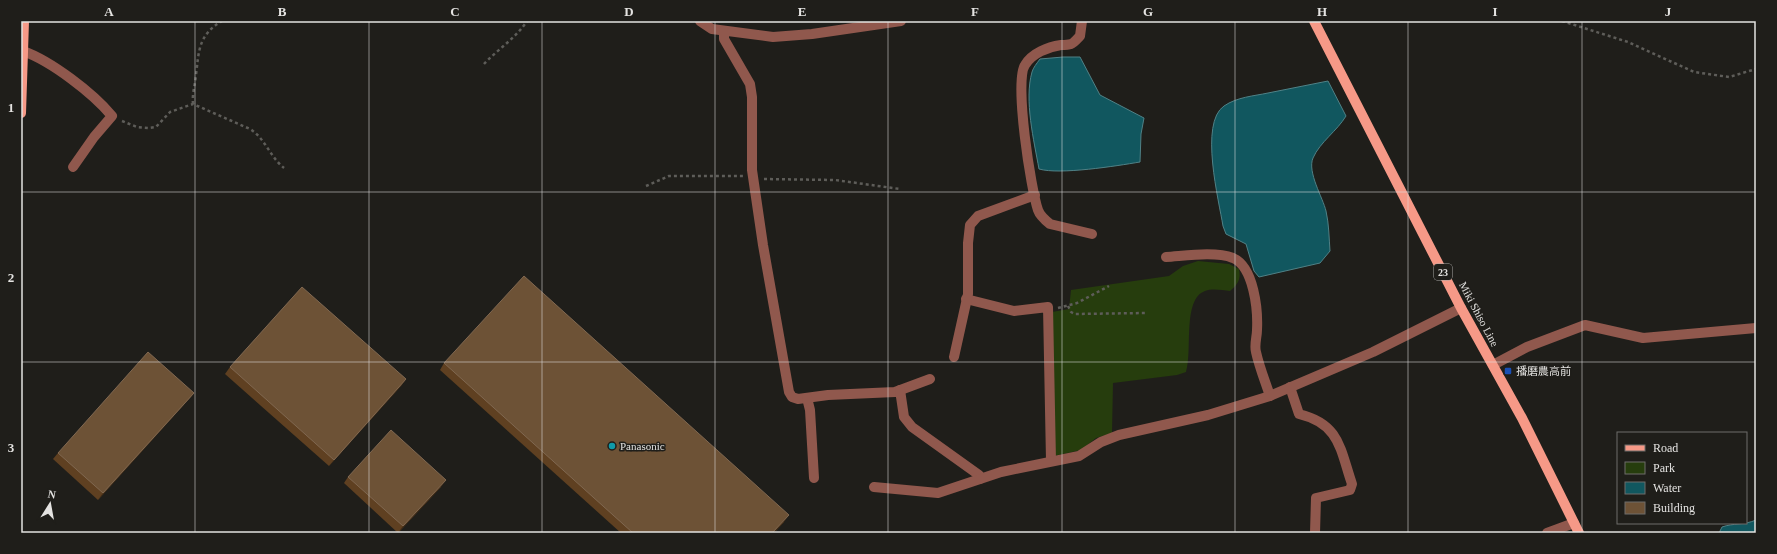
<svg xmlns="http://www.w3.org/2000/svg" width="1777" height="554" viewBox="0 0 1777 554" font-family="'Times New Roman','Noto Sans JP',serif">
<rect width="100%" height="100%" fill="#1f1e1a"/>
<path fill="#263d0d" d="M1198,261l31,3 10,5c2,11 -1,15 -9,22 -8,-1 -18,-3 -25,0 -23,8 -12,61 -19,81l-9,3 -64,8 -1,50 -16,5 -15,12 -27,6 -2,-144 17,-3 2,-19 98,-14 14,-10z"/>
<g fill="#11575f" stroke="#508186">
<path d="M1063,57h17l20,38 44,23 -3,16 -1,28c-24,4 -80,13 -101,7 -5,-28 -15,-69 -7,-97 1,-4 5,-9 8,-13z"/>
<path d="M1328,81l18,35c-9,15 -26,26 -33,42 -6,14 10,40 13,53 3,13 3,27 4,40l-10,12 -61,14 -5,-6 -8,-27 -20,-10 -3,-8c-4,-25 -24,-103 1,-120 13,-9 30,-10 44,-13 20,-4 40,-8 60,-12z"/>
<path d="M1756,520v13h-37l3,-6c11,-4 23,-2 34,-7z"/>
</g>
<g fill="none" stroke-linecap="round" stroke-linejoin="round">
<g stroke="#5e5d59" stroke-width="2.5" stroke-dasharray="3 3" stroke-linecap="butt">
<polyline points="1562,21 1628,42 1694,72 1729,77 1756,69"/>
<path d="M484,64c14,-15 32,-26 43,-43"/>
<path d="M193,104c-1,-10 2,-19 3,-29 3,-24 2,-40 26,-54"/>
<path d="M122,121l15,6 12,1 7,-1 14,-15 23,-8 57,25c15,9 20,28 34,39"/>
<polyline points="764,179 835,180 900,189"/>
<polyline points="646,186 669,176 743,176"/>
<polyline points="1068,306 1071,312 1075,314 1147,313"/>
<polyline points="1058,308 1077,303 1109,286"/>
</g>
<g stroke="#90584d" stroke-width="10">
<polyline points="700,21 712,29 773,37 812,34 901,21"/>
<path d="M1082,21l-2,15c-3,3 -6,7 -9,8 -3,1 -7,1 -10,1 -13,2 -29,8 -36,20 -11,16 6,125 13,145 2,6 7,10 12,14l42,10"/>
<polyline points="724,31 724,39 750,84 752,97 752,170 763,245 789,392 792,397 798,399 828,395 895,392 930,379"/>
<path d="M23,51c28,10 70,42 89,65l-18,21 -21,30"/>
<path d="M1166,257c18,-1 49,-6 67,1 21,9 25,52 24,72 0,7 -3,15 -1,22 3,14 9,29 14,44"/>
<polyline points="966,299 1014,311 1048,307 1051,461"/>
<polyline points="954,357 968,294 968,243 970,225 978,216 1035,195"/>
<polyline points="1493,365 1527,347 1585,325 1643,338 1756,328"/>
<path d="M1290,387l9,27c41,10 41,35 53,70l-2,6 -34,8 -1,35"/>
<polyline points="900,390 904,417 912,427 979,475 980,479"/>
<polyline points="807,398 810,410 814,478"/>
<polyline points="874,487 938,493 1001,472 1079,456 1101,442 1119,435 1208,415 1270,396 1373,352 1461,308"/>
<polyline points="1547,533 1574,523"/>
</g>
<g stroke="#f69987" stroke-width="10">
<polyline points="1314,21 1461,308 1522,418 1579,533"/>
<polyline points="21,113 24,21"/>
</g>
</g>
<g fill="#5f4021">
<polygon points="444,363 784,522 774,533 621,533 440,370"/>
<polygon points="230,367 406,379 401,386 329,466 225,374"/>
<polygon points="194,393 189,399 98,500 53,459 58,453"/>
<polygon points="348,477 441,487 398,533 344,483"/>
</g>
<g fill="#3f2b16">
<polygon points="406,379 401,386 329,466 334,460"/>
<polygon points="194,393 189,399 98,500 103,493"/>
<polygon points="446,480 441,487 398,533 403,526"/>
<polygon points="789,515 784,522 774,533 772,533"/>
</g>
<g fill="#6d5236" stroke="#806851">
<polygon points="524,276 789,515 772,533 633,533 444,363"/>
<polygon points="302,287 406,379 334,460 230,367"/>
<polygon points="148,352 194,393 103,493 58,453"/>
<polygon points="391,430 446,480 403,526 348,477"/>
</g>
<path fill="none" stroke="#e4e3e1" stroke-width="1" stroke-opacity="0.55" d="M195,21v512M369,21v512M542,21v512M715,21v512M888,21v512M1062,21v512M1235,21v512M1408,21v512M1582,21v512M21,192h1735M21,362h1735"/>
<rect fill="#1a4fb4" stroke="#1f1e1a" stroke-width="1.5" x="1504" y="367" width="8" height="8" rx="2"/>
<circle fill="#0f9aa8" stroke="#1f1e1a" stroke-width="1.5" cx="612" cy="446" r="4"/>
<g text-anchor="middle" stroke-width="3" stroke-linejoin="round" paint-order="stroke">
<rect fill="#1f1e1a" stroke="#a9a8a5" stroke-width="1" x="1434" y="264" width="18" height="16" rx="3"/>
<g font-size="10" font-weight="bold" fill="#e4e3e1">
<text x="1443" y="276">23</text>
</g>
<g font-size="11" fill="#e4e3e1" stroke="#1f1e1a">
<text transform="translate(1479 314) rotate(62)" y="4">Miki Shiso Line</text>
</g>
<g font-size="11" fill="#e4e3e1" stroke="#1f1e1a" text-anchor="start">
<text x="1516" y="375">播磨農高前</text>
<text x="620" y="450">Panasonic</text>
</g>
</g>
<rect width="1777" height="554" fill="none" stroke="#1f1e1a" stroke-width="44"/>
<rect x="1617" y="432" width="130" height="92" fill="#1f1e1a" stroke="#6e6d6a"/>
<rect x="1625" y="445" width="20" height="6" fill="#f69987" stroke="#6e6d6a"/>
<text x="1653" y="452" font-size="12" fill="#e4e3e1">Road</text>
<rect x="1625" y="462" width="20" height="12" fill="#263d0d" stroke="#6e6d6a"/>
<text x="1653" y="472" font-size="12" fill="#e4e3e1">Park</text>
<rect x="1625" y="482" width="20" height="12" fill="#11575f" stroke="#6e6d6a"/>
<text x="1653" y="492" font-size="12" fill="#e4e3e1">Water</text>
<rect x="1625" y="502" width="20" height="12" fill="#6d5236" stroke="#6e6d6a"/>
<text x="1653" y="512" font-size="12" fill="#e4e3e1">Building</text>
<g transform="translate(50 504) rotate(11)" stroke="#1f1e1a" stroke-width="3" paint-order="stroke">
<path d="M0-3L7 15L0 10L-7 15Z" fill="#e4e3e1"/>
<text y="-6" font-size="11" font-weight="bold" text-anchor="middle" fill="#e4e3e1">N</text>
</g>
<rect x="22" y="22" width="1733" height="510" fill="none" stroke="#e4e3e1" stroke-width="1.5"/>
<g font-size="13" text-anchor="middle" font-weight="bold" fill="#e4e3e1">
<text x="109" y="16">A</text>
<text x="282" y="16">B</text>
<text x="455" y="16">C</text>
<text x="629" y="16">D</text>
<text x="802" y="16">E</text>
<text x="975" y="16">F</text>
<text x="1148" y="16">G</text>
<text x="1322" y="16">H</text>
<text x="1495" y="16">I</text>
<text x="1668" y="16">J</text>
<text x="11" y="112">1</text>
<text x="11" y="282">2</text>
<text x="11" y="452">3</text>
</g>
</svg>
